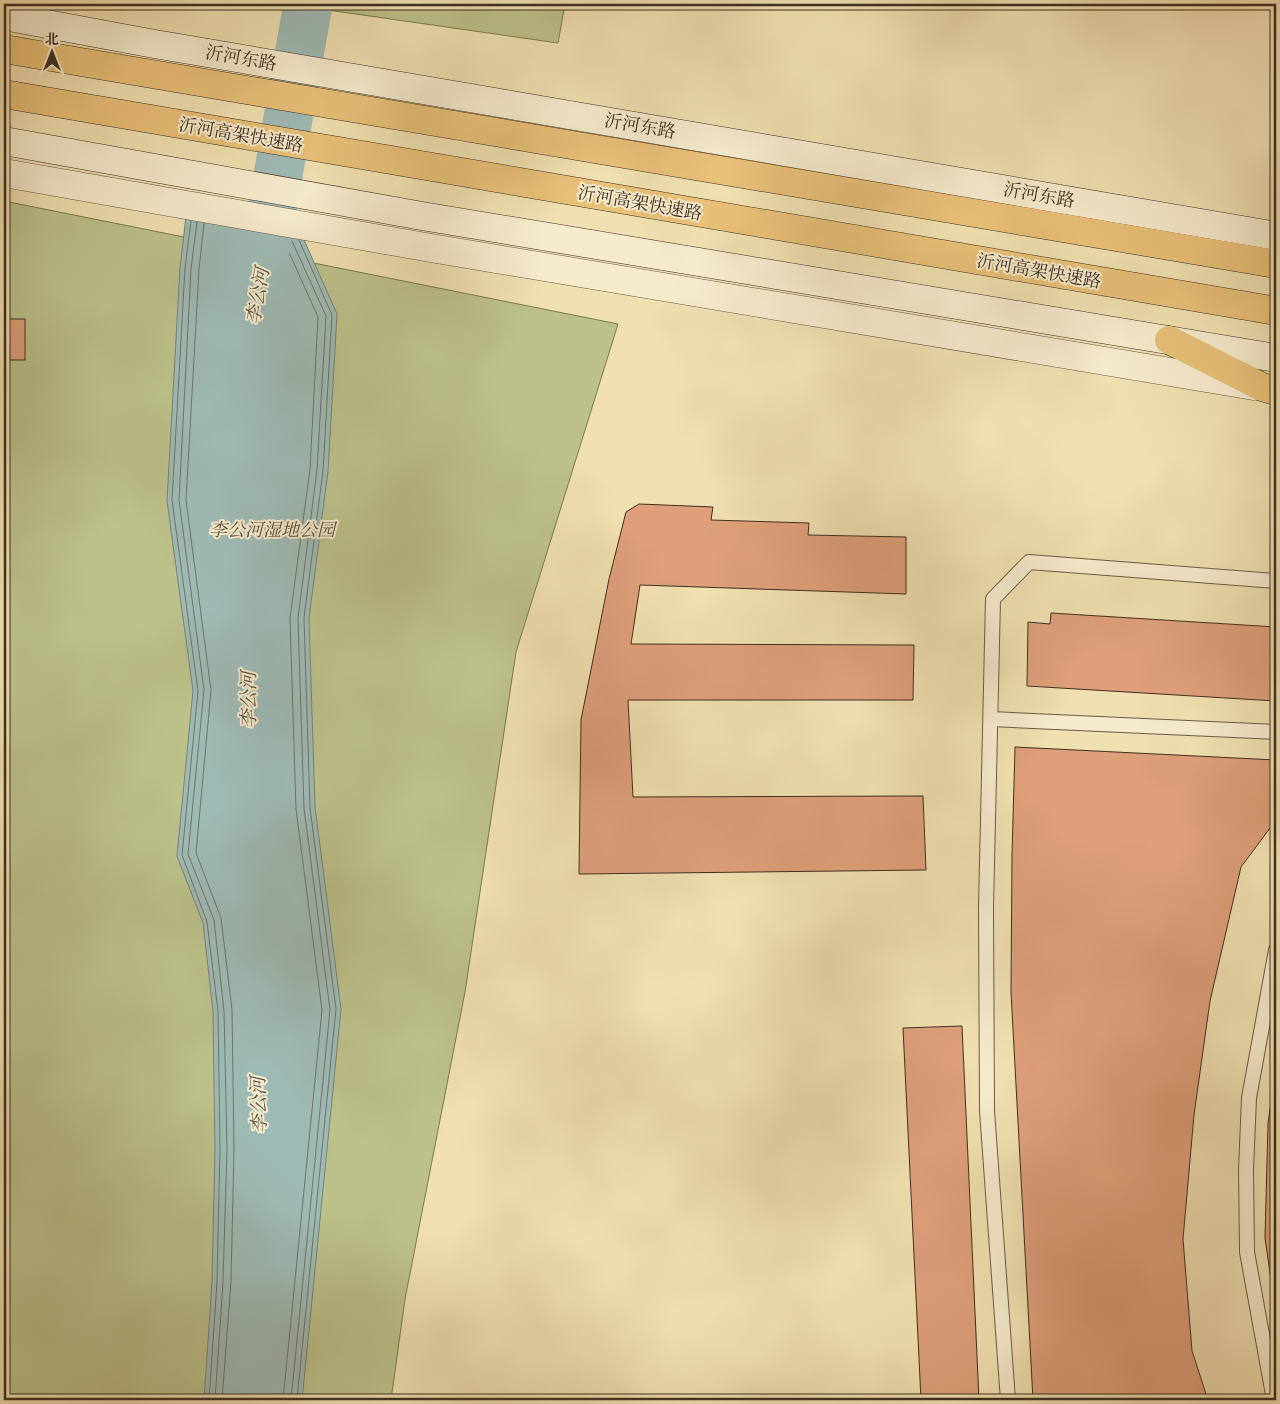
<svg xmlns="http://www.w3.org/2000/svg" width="1280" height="1404" viewBox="0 0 1280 1404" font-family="Alegreya,'Noto Serif SC',serif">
<rect width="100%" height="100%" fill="#f0dfb0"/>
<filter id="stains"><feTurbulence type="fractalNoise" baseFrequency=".004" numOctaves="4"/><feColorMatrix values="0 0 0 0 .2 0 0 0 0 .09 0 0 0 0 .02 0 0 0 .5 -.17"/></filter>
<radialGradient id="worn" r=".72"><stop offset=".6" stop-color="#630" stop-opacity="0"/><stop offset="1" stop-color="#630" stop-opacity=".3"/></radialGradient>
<g fill="#bcc18a" stroke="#7c7855">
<polygon points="286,4 565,4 558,43"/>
<polygon points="4,201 618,324 516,652 465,992 405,1299 391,1400 4,1400"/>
</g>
<polygon fill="#9ebab5" stroke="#778279" points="188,199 296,222 337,314 328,471 309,618 315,807 341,1009 302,1400 204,1400 212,1282 215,1149 213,1011 203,923 177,856 193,691 167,501 180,268"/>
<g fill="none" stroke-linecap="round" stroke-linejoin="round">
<g stroke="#6e746a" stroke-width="1">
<polyline points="191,221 185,268 172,500 198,691 182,855 207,922 218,1011 220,1149 217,1282 209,1400"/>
<polyline points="197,222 191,269 179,500 204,690 188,854 214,920 224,1011 227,1149 223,1282 215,1400"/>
<polyline points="204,223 199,269 186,500 211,690 196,853 221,918 232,1010 234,1149 231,1282 222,1400"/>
<polyline points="252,232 283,239 318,317 310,469 290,618 296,809 322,1010 283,1400"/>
<polyline points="291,1400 330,1010 304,808 298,618 317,470 326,316 291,239"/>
<polyline points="297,1400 336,1009 310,808 304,618 323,471 332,315 299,240"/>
</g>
<polyline stroke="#9ebab5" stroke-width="49" points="261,273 308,4"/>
</g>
<g fill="#de9f7a" stroke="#3d2f20">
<rect x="4" y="319" width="21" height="41"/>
<polygon points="639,504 713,507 711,520 809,523 808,535 906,537 906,594 640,585 631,644 914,645 913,700 628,700 633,797 923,796 926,870 579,874 581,720 609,579 626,512"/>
<polygon points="1051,613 1276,627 1276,701 1027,686 1028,622 1050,624"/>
<polygon points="1015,747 1276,760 1276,820 1241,867 1210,1001 1194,1115 1183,1239 1192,1351 1208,1400 1033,1400 1011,992 1012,855"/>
<polygon points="962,1026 979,1400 921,1400 903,1028"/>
<polygon points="1276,1070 1276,1314 1265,1238 1268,1123"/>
</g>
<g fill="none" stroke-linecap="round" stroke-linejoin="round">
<defs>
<g id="service">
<polyline points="991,719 1276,732"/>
<polyline points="1008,1400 987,1111 986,907 993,599 1029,562 1276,581"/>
<polyline points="1274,1400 1247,1252 1246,1170 1249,1098 1276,950"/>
</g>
<polyline id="tertiary" points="4,173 431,248 1254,386"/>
<g id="secondary">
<polyline points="4,16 149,43 1276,236"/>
<polyline points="4,141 422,216 1276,358"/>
</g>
<g id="trunk">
<polyline points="4,49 1276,264"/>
<polyline points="4,94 1276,311"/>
<polyline points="1169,340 1262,387 1276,391"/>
</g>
</defs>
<use href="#service" stroke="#6a5b44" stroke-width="16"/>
<use href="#tertiary" stroke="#6a5b44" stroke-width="29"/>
<use href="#secondary" stroke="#3d2f20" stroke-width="29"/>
<use href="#trunk" stroke="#3d2f20" stroke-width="29"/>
<use href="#service" stroke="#f5eacc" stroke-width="14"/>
<use href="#tertiary" stroke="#f5eacc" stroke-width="28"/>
<use href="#secondary" stroke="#f5eacc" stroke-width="28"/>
<use href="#trunk" stroke="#e8c078" stroke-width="28"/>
</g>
<g text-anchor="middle" stroke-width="4" stroke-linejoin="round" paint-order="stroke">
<g font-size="18" fill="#3d2f20" stroke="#f5eacc">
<text transform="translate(241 58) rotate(10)" y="6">沂河东路</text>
<text transform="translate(640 126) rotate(10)" y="6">沂河东路</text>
<text transform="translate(241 135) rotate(10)" y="6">沂河高架快速路</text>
<text transform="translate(1039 195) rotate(10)" y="6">沂河东路</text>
<text transform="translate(640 203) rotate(10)" y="6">沂河高架快速路</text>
<text transform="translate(1039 271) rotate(10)" y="6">沂河高架快速路</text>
</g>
<g font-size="18" font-style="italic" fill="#564c35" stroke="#f5eacc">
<text x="272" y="536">李公河湿地公园</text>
</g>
<g font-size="19" font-style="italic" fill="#555245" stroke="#f5eacc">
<text transform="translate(257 296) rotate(-80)" y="7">李公河</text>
<text transform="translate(248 700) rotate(-90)" y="7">李公河</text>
<text transform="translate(258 1105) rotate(-92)" y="7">李公河</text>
</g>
</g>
<rect width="1280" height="1404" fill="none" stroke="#f0dfb0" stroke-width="20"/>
<rect x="5" y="5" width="1270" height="1394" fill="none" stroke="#3d2f20" stroke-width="2.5"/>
<rect x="10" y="10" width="1260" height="1384" fill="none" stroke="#3d2f20"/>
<g transform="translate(52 52)" stroke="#f5eacc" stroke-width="4" paint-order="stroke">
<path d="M0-4L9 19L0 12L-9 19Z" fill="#3d2f20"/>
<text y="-8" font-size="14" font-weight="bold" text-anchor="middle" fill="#3d2f20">北</text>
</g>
<rect width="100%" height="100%" filter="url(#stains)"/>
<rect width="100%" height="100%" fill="url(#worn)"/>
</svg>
